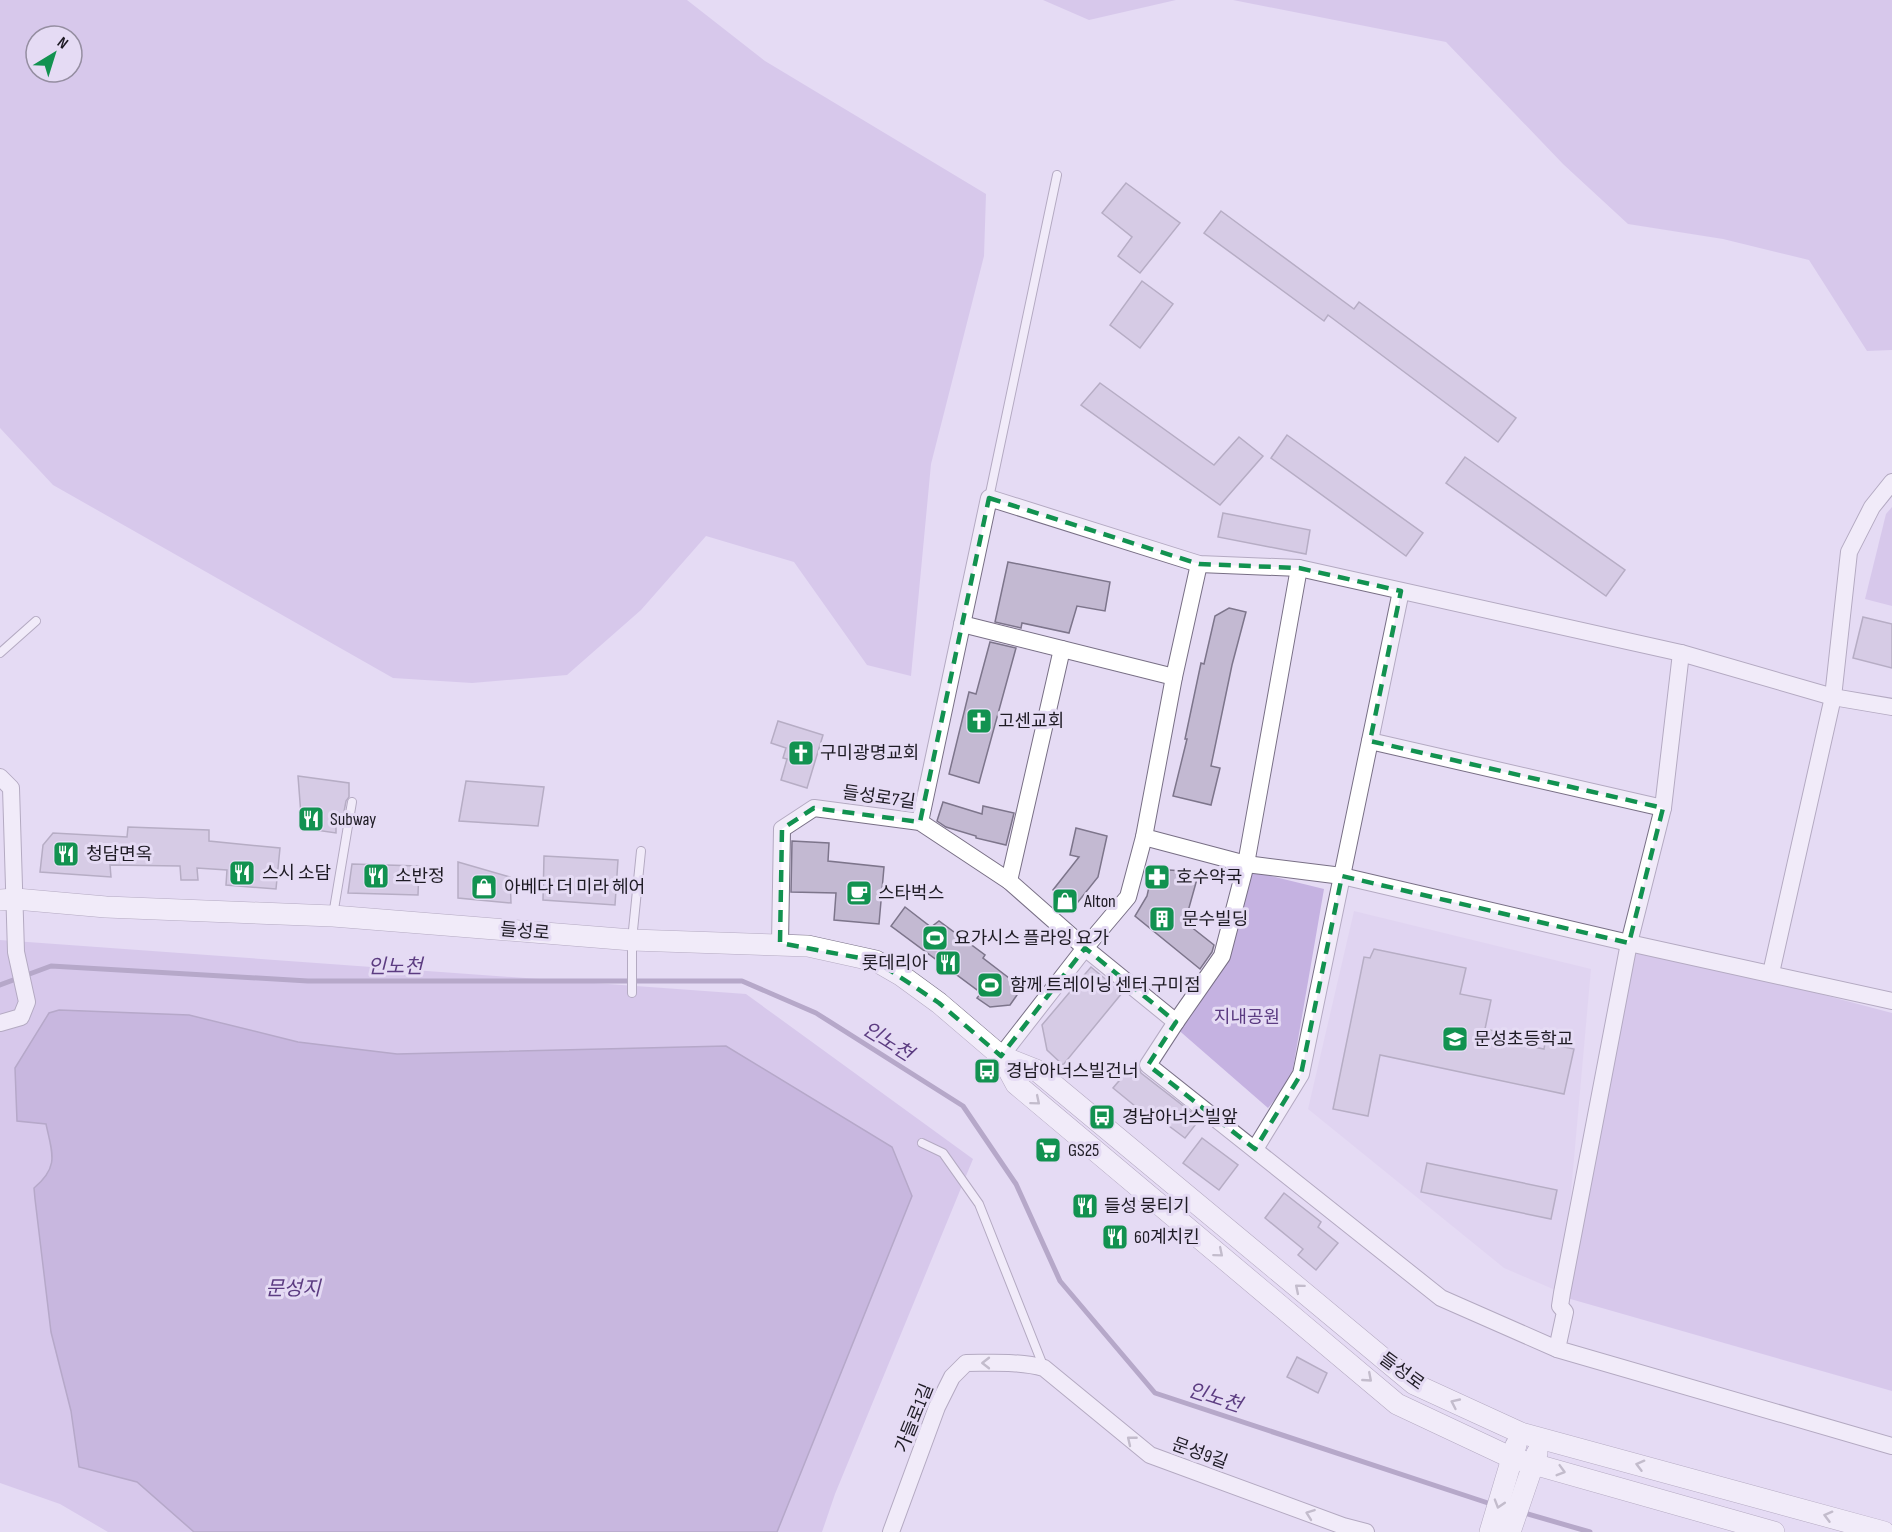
<svg xmlns="http://www.w3.org/2000/svg" width="1892" height="1532" viewBox="0 0 1892 1532" font-family="'Sofia Sans Condensed','Noto Sans KR',sans-serif">
<rect width="100%" height="100%" fill="#e5dbf4"/>
<polygon fill="#dacded" points="1354,911 1591,969 1562,1293 1504,1268 1308,1109"/>
<g fill="#c5b2e1" fill-rule="evenodd">
<path d="M0,0h687l78,61 221,133 -2,62 -53,208 -20,212 -44,-11 -73,-103 -88,-26 -65,74 -74,65 -95,8 -79,-5 -340,-193 -53,-57zM36,36h36v36h-36z"/>
<polygon points="1043,0 1176,0 1089,20"/>
<polygon points="1233,0 1892,0 1892,350 1867,351 1809,260 1723,239 1628,224 1563,164 1446,42"/>
<polygon points="1892,507 1892,606 1865,599 1886,514"/>
<polygon points="1246,870 1324,889 1291,1080 1268,1108 1175,1027 1225,957"/>
<polygon points="0,940 746,994 973,1159 835,1494 822,1532 108,1532 60,1504 0,1483"/>
<polygon points="1629,943 1892,1013 1892,1391 1567,1298"/>
</g>
<path fill="#a48dc5" stroke="#7c6b95" stroke-width="1.5" d="M59,1010l130,5 109,27 99,12 329,-8 166,101 20,49 -135,336h-583l-57,-50 -58,-15 -8,-56 -20,-79 -16,-133 -1,-11c26,-22 18,-35 12,-64l-29,-3 -2,-53 34,-55z"/>
<g fill="none" stroke-linecap="round" stroke-linejoin="round">
<g stroke="#7c6b95" stroke-width="5">
<polyline points="0,985 51,966 308,981 742,981 816,1013 963,1106 1016,1184 1060,1281 1155,1393 1494,1505"/>
<polyline points="1521,1512 1590,1532"/>
</g>
</g>
<g fill="#c3b9d2" stroke="#7d758b" stroke-width="1.5">
<polygon points="1126,183 1180,223 1140,273 1118,256 1132,237 1102,213"/>
<polygon points="1221,211 1354,309 1359,302 1516,418 1498,442 1328,315 1324,321 1204,233"/>
<polygon points="1142,281 1173,304 1140,348 1110,325"/>
<polygon points="1100,383 1214,465 1239,437 1263,456 1220,505 1081,405"/>
<polygon points="1287,435 1423,533 1406,556 1271,458"/>
<polygon points="1465,457 1625,570 1606,596 1446,483"/>
<polygon points="1223,513 1310,530 1306,554 1218,537"/>
<polygon points="1008,562 1110,582 1105,611 1077,606 1069,633 1022,623 1021,628 995,622"/>
<polygon points="1229,608 1246,612 1232,665 1211,766 1220,768 1211,805 1173,796 1187,739 1185,739 1201,663 1204,664 1215,616"/>
<polygon points="1863,617 1892,624 1892,668 1853,658"/>
<polygon points="990,642 1016,648 979,783 949,774 969,692 976,694"/>
<polygon points="778,721 823,735 807,788 781,780 787,759 783,758 786,748 771,743"/>
<polygon points="298,776 349,783 349,797 346,801 343,817 336,817 336,833 302,828"/>
<polygon points="466,781 544,787 538,826 459,821"/>
<polygon points="943,802 982,814 983,806 1014,813 1006,845 976,838 976,836 946,827 937,821"/>
<polygon points="128,827 209,830 209,841 280,848 276,889 226,885 227,870 197,868 198,880 181,880 180,866 110,865 111,877 40,872 43,845 53,833 127,837"/>
<polygon points="1076,828 1107,836 1098,877 1074,907 1053,890 1079,857 1070,855"/>
<polygon points="792,841 829,843 828,861 884,867 879,924 834,920 836,893 791,892"/>
<polygon points="544,856 618,860 615,905 543,900"/>
<polygon points="458,862 510,877 511,903 458,898"/>
<polygon points="352,864 419,866 418,895 348,893"/>
<polygon points="1153,869 1199,872 1185,922 1214,945 1212,952 1200,969 1135,916 1147,896"/>
<polygon points="905,907 931,927 939,921 985,955 983,958 1022,988 1010,1005 990,1007 977,998 981,993 891,926"/>
<polygon points="1374,949 1466,968 1460,994 1491,1000 1485,1029 1509,1034 1508,1042 1544,1049 1545,1043 1574,1049 1564,1094 1380,1055 1368,1116 1333,1109 1364,957 1370,958"/>
<polygon points="1091,967 1122,993 1063,1065 1047,1050 1042,1025"/>
<polygon points="1136,1061 1141,1073 1200,1119 1185,1138 1149,1111 1146,1115 1113,1088"/>
<polygon points="1202,1138 1238,1165 1219,1190 1183,1163"/>
<polygon points="1427,1163 1557,1190 1551,1219 1421,1192"/>
<polygon points="1284,1193 1321,1222 1318,1227 1338,1243 1316,1270 1298,1255 1303,1249 1265,1218"/>
<polygon points="1297,1357 1327,1373 1318,1393 1287,1377"/>
</g>
<g fill="none" stroke-linecap="round" stroke-linejoin="round">
<defs>
<g id="service">
<polyline points="989,498 1057,175"/>
<polyline points="0,653 36,621"/>
<polyline points="333,915 352,802"/>
<polyline points="632,993 632,940 641,851"/>
<polyline points="922,1143 943,1153 979,1204 1044,1368"/>
</g>
<g id="minor">
<polyline points="1299,568 1246,864 1222,956 1176,1022 1148,1065 1441,1298 1557,1349"/>
<polyline points="962,624 1174,677"/>
<polyline points="1681,653 1663,808 1629,943 1562,1293 1560,1306 1565,1312 1557,1349 1892,1446"/>
<polyline points="1370,741 1663,808"/>
<polyline points="0,777 11,788 16,952 27,1002 21,1017 0,1023"/>
<polyline points="920,822 989,498 1199,564 1299,568 1681,653 1833,697 1892,707"/>
<polyline points="1144,837 1246,864 1342,876 1629,943 1892,1001"/>
<polyline points="1009,881 1062,649"/>
<polyline points="780,943 782,829 814,808 920,822 1009,881 1085,948 1176,1022"/>
<polyline points="1771,973 1833,697 1849,552 1872,507 1892,482"/>
<polyline points="1001,1056 1085,948 1128,897 1144,837 1174,677 1199,564"/>
<polyline points="1255,1149 1301,1074 1401,591"/>
<path d="M891,1532l46,-125 15,-30 14,-14c25,0 54,-2 78,5l106,87 193,71 23,6"/>
</g>
<g id="tertiary">
<polyline points="0,900 16,899 106,907 333,916 632,940 808,946 876,961 902,976 939,1003 1001,1056 1036,1070 1414,1384 1521,1433 1884,1532"/>
<polyline points="1001,1056 1016,1084 1397,1404 1512,1458 1774,1532"/>
<polyline points="1490,1532 1516,1445"/>
<polyline points="1510,1532 1537,1453"/>
</g>
</defs>
<use href="#service" stroke="#786f85" stroke-width="10"/>
<use href="#minor" stroke="#786f85" stroke-width="18"/>
<use href="#tertiary" stroke="#786f85" stroke-width="22"/>
<use href="#service" stroke="#fff" stroke-width="8"/>
<use href="#minor" stroke="#fff" stroke-width="16"/>
<use href="#tertiary" stroke="#fff" stroke-width="21"/>
</g>
<defs><path id="oneway-chevron" d="M-2-3.5L2.5 0L-2 3.5" fill="none" stroke-width="1.6" stroke-linecap="round" stroke-linejoin="round" transform="scale(1.5)"/></defs>
<g stroke="#9a989c">
<use href="#oneway-chevron" transform="translate(1036 1101) rotate(40)"/>
<use href="#oneway-chevron" transform="translate(1219 1253) rotate(40)"/>
<use href="#oneway-chevron" transform="translate(1299 1288) rotate(-140)"/>
<use href="#oneway-chevron" transform="translate(986 1363) rotate(180)"/>
<use href="#oneway-chevron" transform="translate(1368 1378) rotate(41)"/>
<use href="#oneway-chevron" transform="translate(1455 1403) rotate(-155)"/>
<use href="#oneway-chevron" transform="translate(1131 1440) rotate(-141)"/>
<use href="#oneway-chevron" transform="translate(1640 1465) rotate(-165)"/>
<use href="#oneway-chevron" transform="translate(1561 1471) rotate(16)"/>
<use href="#oneway-chevron" transform="translate(1499 1504) rotate(107)"/>
<use href="#oneway-chevron" transform="translate(1310 1514) rotate(-160)"/>
<use href="#oneway-chevron" transform="translate(1828 1516) rotate(-165)"/>
</g>
<path d="M0 0H1892V1532H0ZM989,498l210,66 100,4 102,23 -31,150 293,67 -34,135 -287,-67 -41,198 -46,75 -107,-84 28,-43 -91,-74 -84,108 -62,-53 -63,-42 -96,-18 2,-114 32,-21 106,14z" fill="#e5dbf4" fill-opacity=".55" fill-rule="evenodd"/>
<path fill="none" stroke="#129250" stroke-width="4.5" stroke-dasharray="12 8" stroke-linejoin="round" d="M989,498l210,66 100,4 102,23 -31,150 293,67 -34,135 -287,-67 -41,198 -46,75 -107,-84 28,-43 -91,-74 -84,108 -62,-53 -63,-42 -96,-18 2,-114 32,-21 106,14z"/>
<defs>
<symbol id="church-square" viewBox="-11 -11 22 22"><rect x="-9" y="-9" width="18" height="18" rx="4" fill="#129250" stroke="#e5dbf4"/><path d="M-1.2-6h2.4v3.5h3.3v2.4h-3.3V6h-2.4V-.1h-3.3v-2.4h3.3Z" fill="#fff"/></symbol>
<symbol id="restaurant-square" viewBox="-11 -11 22 22"><rect x="-9" y="-9" width="18" height="18" rx="4" fill="#129250" stroke="#e5dbf4"/><path d="M-5-6h1v4h1v-4h1v4h1v-4h1v5L-1.5 .5V6h-2V.5L-5-1ZM5-6V6H3V1.5H1.5Q1.5-4 5-6Z" fill="#fff"/></symbol>
<symbol id="pharmacy-square" viewBox="-11 -11 22 22"><rect x="-9" y="-9" width="18" height="18" rx="4" fill="#129250" stroke="#e5dbf4"/><path d="M-2-6h4v4h4v4h-4v4h-4v-4h-4v-4h4Z" fill="#fff"/></symbol>
<symbol id="shop-square" viewBox="-11 -11 22 22"><rect x="-9" y="-9" width="18" height="18" rx="4" fill="#129250" stroke="#e5dbf4"/><path d="M-5-2.5h2.3a2.7 3.5 0 0 1 5.4 0H5L5.5 6h-11ZM-1.5-2.5h3a1.5 2.3 0 0 0-3 0Z" fill="#fff"/></symbol>
<symbol id="cafe-square" viewBox="-11 -11 22 22"><rect x="-9" y="-9" width="18" height="18" rx="4" fill="#129250" stroke="#e5dbf4"/><path d="M-5.5-4.5H6V0H3Q3 3.5 0 3.5H-2.5Q-5.5 3.5-5.5 0ZM3-3.2v2h1.7v-2ZM-6 4.5H4V6H-6Z" fill="#fff"/></symbol>
<symbol id="building-square" viewBox="-11 -11 22 22"><rect x="-9" y="-9" width="18" height="18" rx="4" fill="#129250" stroke="#e5dbf4"/><path d="M-4-6H4V6H1V3H-1V6H-4ZM-2.5-4.3h1.7v1.8h-1.7ZM.8-4.3h1.7v1.8H.8ZM-2.5-1h1.7V.8h-1.7ZM.8-1h1.7V.8H.8Z" fill="#fff"/></symbol>
<symbol id="stadium-square" viewBox="-11 -11 22 22"><rect x="-9" y="-9" width="18" height="18" rx="4" fill="#129250" stroke="#e5dbf4"/><path d="M0-5a6.5 5 0 1 0 0 10a6.5 5 0 1 0 0-10ZM-3.5-1.8h7v3.6h-7Z" fill="#fff"/></symbol>
<symbol id="school-square" viewBox="-11 -11 22 22"><rect x="-9" y="-9" width="18" height="18" rx="4" fill="#129250" stroke="#e5dbf4"/><path d="M0-5L7-2L0 1L-7-2ZM-4 1L0 2.5L4 1V4Q0 6-4 4Z" fill="#fff"/></symbol>
<symbol id="bus-square" viewBox="-11 -11 22 22"><rect x="-9" y="-9" width="18" height="18" rx="4" fill="#129250" stroke="#e5dbf4"/><path d="M-5-6H5V4H4V6H2V4H-2V6H-4V4H-5ZM-3.5-4V0h7V-4ZM-3.5 1.2v1.5H-2V1.2ZM2 1.2v1.5H3.5V1.2Z" fill="#fff"/></symbol>
<symbol id="supermarket-square" viewBox="-11 -11 22 22"><rect x="-9" y="-9" width="18" height="18" rx="4" fill="#129250" stroke="#e5dbf4"/><path d="M-6-5.5h2.5l.6 2H6L4.5 2H-2.5L-4.4-4H-6ZM-1.5 3.2a1.3 1.3 0 1 0 .1 0ZM3 3.2a1.3 1.3 0 1 0 .1 0Z" fill="#fff"/></symbol>
</defs>
<g fill-rule="evenodd">
<use href="#church-square" x="964" y="706" width="30" height="30"/>
<use href="#church-square" x="786" y="738" width="30" height="30"/>
<use href="#restaurant-square" x="296" y="804" width="30" height="30"/>
<use href="#restaurant-square" x="51" y="839" width="30" height="30"/>
<use href="#restaurant-square" x="227" y="858" width="30" height="30"/>
<use href="#restaurant-square" x="361" y="861" width="30" height="30"/>
<use href="#pharmacy-square" x="1142" y="862" width="30" height="30"/>
<use href="#shop-square" x="469" y="872" width="30" height="30"/>
<use href="#cafe-square" x="844" y="878" width="30" height="30"/>
<use href="#shop-square" x="1050" y="886" width="30" height="30"/>
<use href="#building-square" x="1147" y="904" width="30" height="30"/>
<use href="#stadium-square" x="920" y="923" width="30" height="30"/>
<use href="#restaurant-square" x="933" y="948" width="30" height="30"/>
<use href="#stadium-square" x="975" y="970" width="30" height="30"/>
<use href="#school-square" x="1440" y="1024" width="30" height="30"/>
<use href="#bus-square" x="972" y="1056" width="30" height="30"/>
<use href="#bus-square" x="1087" y="1102" width="30" height="30"/>
<use href="#supermarket-square" x="1033" y="1135" width="30" height="30"/>
<use href="#restaurant-square" x="1070" y="1191" width="30" height="30"/>
<use href="#restaurant-square" x="1100" y="1222" width="30" height="30"/>
</g>
<g text-anchor="middle" stroke-width="6" stroke-linejoin="round" paint-order="stroke">
<g font-size="18" fill="#1e1b24" stroke="#e5dbf4" text-anchor="start">
<text x="998" y="727">고센교회</text>
<text x="820" y="759">구미광명교회</text>
<text x="330" y="825">Subway</text>
<text x="86" y="860">청담면옥</text>
<text x="262" y="879">스시 소담</text>
<text x="395" y="882">소반정</text>
<text x="1176" y="883">호수약국</text>
<text x="504" y="893">아베다 더 미라 헤어</text>
<text x="878" y="899">스타벅스</text>
<text x="1084" y="907">Alton</text>
<text x="1182" y="925">문수빌딩</text>
<text x="954" y="944">요가시스 플라잉 요가</text>
<text x="928" y="969" text-anchor="end">롯데리아</text>
<text x="1010" y="991">함께 트레이닝 센터 구미점</text>
<text x="1474" y="1045">문성초등학교</text>
<text x="1006" y="1077">경남아너스빌건너</text>
<text x="1122" y="1123">경남아너스빌앞</text>
<text x="1068" y="1156">GS25</text>
<text x="1104" y="1212">들성 뭉티기</text>
<text x="1134" y="1243">60계치킨</text>
</g>
<g font-size="18" fill="#1e1b24" stroke="#e5dbf4">
<text transform="translate(879 797) rotate(8)" y="6">들성로7길</text>
<text transform="translate(525 931) rotate(5)" y="6">들성로</text>
<text transform="translate(1402 1371) rotate(36)" y="6">들성로</text>
<text transform="translate(914 1418) rotate(-68)" y="6">가들로1길</text>
<text transform="translate(1200 1453) rotate(20)" y="6">문성9길</text>
</g>
<g font-size="18" fill="#5c3c82" stroke="#e5dbf4">
<text x="1247" y="1023">지내공원</text>
</g>
<g font-size="20" font-style="italic" fill="#5c3c81" stroke="#e5dbf4">
<text x="395" y="973">인노천</text>
<text transform="translate(888 1041) rotate(32)" y="7">인노천</text>
<text x="293" y="1295">문성지</text>
<text transform="translate(1215 1397) rotate(18)" y="7">인노천</text>
</g>
</g>
<g transform="translate(54 54) rotate(38)"><circle r="28" fill="#e5dbf4" stroke="#958ea1" stroke-width="1.5"/>
<path d="M0-4.5L10 22L0 15L-10 22Z" fill="#129250"/>
<text y="-9" font-size="16" font-weight="bold" text-anchor="middle" fill="#1e1b24">N</text>
</g>
</svg>
